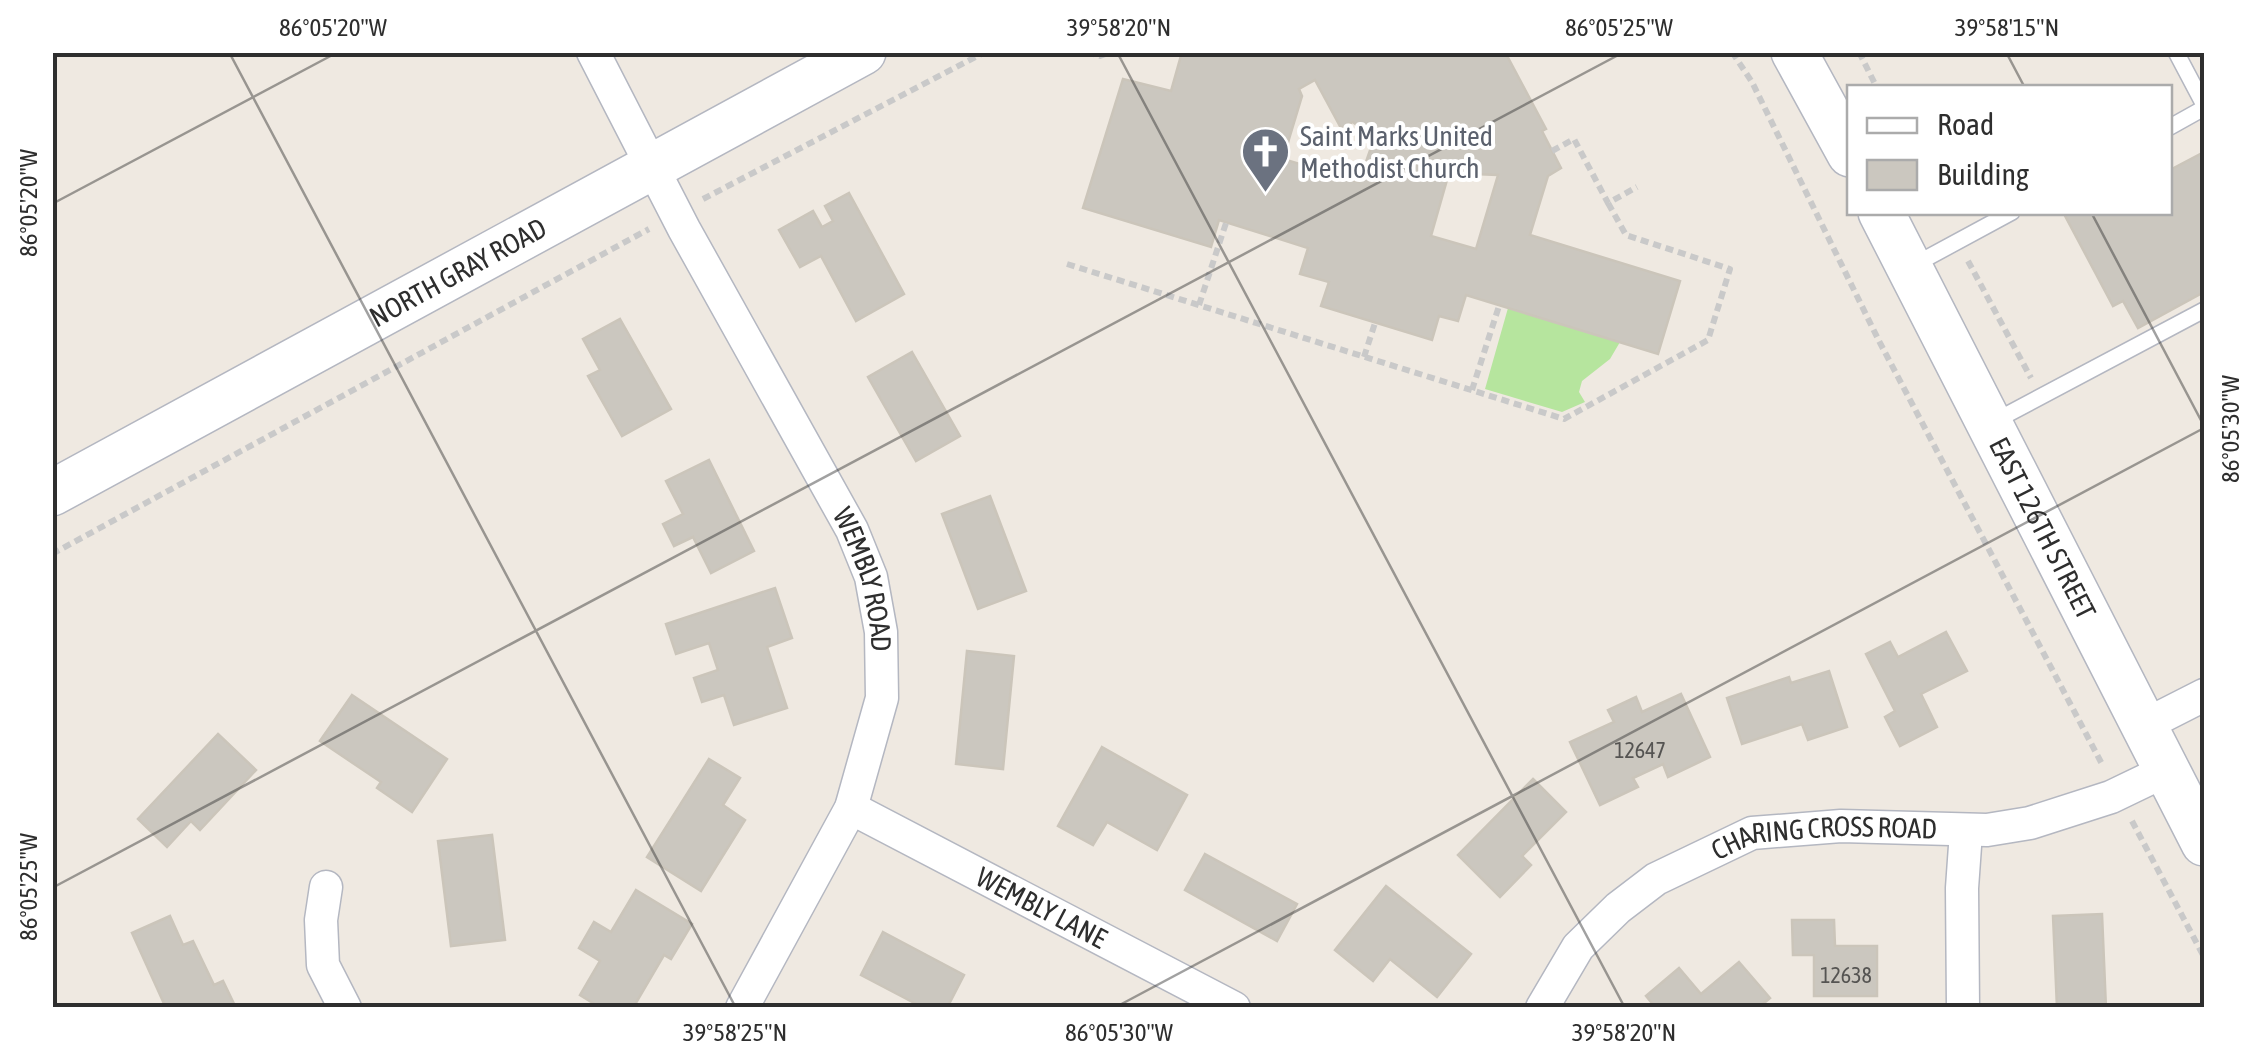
<svg xmlns="http://www.w3.org/2000/svg" width="2257" height="1060" viewBox="0 0 2257 1060" font-family="'Asap Condensed',sans-serif">
<rect width="100%" height="100%" fill="#efe9e1"/>
<polygon fill="#b6e59e" points="1508,308 1620,342 1610,359 1582,381 1579,392 1585,402 1562,412 1485,389"/>
<g fill="#cbc7bf" stroke="#cbc5ba" stroke-width="2.5" fill-rule="evenodd">
<path d="M1182,52h323l41,77 -4,2 19,37 -13,8 -18,59 150,46 -22,73 -192,-59 -8,26 -19,-5 -7,24 -111,-34 8,-24 -29,-8 8,-26 -89,-28 -8,27 -128,-39 40,-129 48,12zM1315,80l26,48 12,-6 21,17 -15,43 -76,-23 19,-63 -3,-7zM1449,173l49,2 -22,74 -45,-13z"/>
<polygon points="2204,152 2204,292 2138,328 2123,301 2113,306 2063,212 2170,212 2170,170"/>
<polygon points="849,193 904,294 856,321 821,256 800,267 779,230 813,211 822,227 833,221 825,206"/>
<polygon points="620,319 671,409 622,436 588,376 600,370 583,339"/>
<polygon points="912,352 960,436 916,461 868,377"/>
<polygon points="709,460 754,551 711,573 693,537 674,546 663,524 683,514 666,481"/>
<polygon points="990,496 1026,591 978,609 942,514"/>
<polygon points="775,588 792,638 767,647 787,708 734,725 724,695 702,702 694,678 718,670 709,643 676,654 666,624"/>
<polygon points="1946,632 1967,671 1921,694 1937,727 1900,746 1885,717 1895,711 1866,654 1890,642 1898,657"/>
<polygon points="967,651 1014,656 1003,769 956,764"/>
<polygon points="1829,671 1847,727 1808,740 1802,724 1742,744 1727,698 1789,677 1791,683"/>
<polygon points="1681,694 1710,757 1668,777 1663,764 1633,778 1638,787 1600,805 1570,742 1614,722 1608,710 1636,697 1642,712"/>
<polygon points="352,695 447,759 412,812 377,788 381,782 320,741"/>
<polygon points="218,734 256,770 200,830 191,821 167,847 138,819"/>
<polygon points="1102,747 1187,795 1157,850 1107,822 1093,845 1058,826"/>
<polygon points="709,759 740,778 723,805 745,820 701,891 647,857"/>
<polygon points="1533,779 1566,812 1522,856 1531,865 1500,897 1458,855"/>
<polygon points="492,835 505,940 451,946 438,841"/>
<polygon points="1205,854 1297,904 1277,941 1185,890"/>
<polygon points="1386,886 1471,954 1437,997 1390,959 1373,981 1335,950"/>
<polygon points="636,890 692,924 671,959 664,955 633,1008 601,1008 580,995 600,961 579,948 594,922 611,932"/>
<polygon points="2102,914 2106,1008 2057,1008 2053,916"/>
<polygon points="170,916 183,945 193,941 214,985 223,981 236,1008 166,1008 132,933"/>
<polygon points="1792,920 1834,920 1835,946 1877,946 1877,996 1814,996 1814,955 1793,955"/>
<polygon points="883,932 964,975 947,1008 924,1008 861,975"/>
<polygon points="1739,962 1770,998 1758,1008 1656,1008 1646,996 1679,968 1701,994"/>
</g>
<g fill="none" stroke-linecap="round" stroke-linejoin="round">
<defs>
<g id="lane">
<polyline points="2176,52 2204,105"/>
<polyline points="2170,127 2204,108"/>
<polyline points="1914,265 2012,212"/>
<polyline points="1993,422 2204,310"/>
</g>
<g id="street">
<path id="s1" d="M593,52l91,177 168,301 19,47 10,55 1,66 -31,110 -109,200"/>
<polyline points="2143,726 2204,695"/>
<path id="s2" d="M851,808l383,200"/>
<polyline points="326,887 321,920 323,965 345,1008"/>
<path id="s3" d="M1542,1008l36,-61 40,-39 38,-29 96,-46 89,-7 146,4 43,-7 81,-26 54,-26"/>
<polyline points="1963,1008 1962,888 1966,832"/>
</g>
<g id="secondary">
<polyline points="1794,52 1850,154"/>
<path id="s4" d="M1881,212l323,631"/>
<path id="s5" d="M52,493l811,-441"/>
</g>
</defs>
<use href="#lane" stroke="#b4b7c1" stroke-width="18"/>
<use href="#street" stroke="#b4b7c1" stroke-width="35"/>
<use href="#secondary" stroke="#b4b7c1" stroke-width="48"/>
<g stroke="#c9c9c9" stroke-width="6" stroke-dasharray="8 5" stroke-linecap="butt">
<polyline points="1087,52 1100,56 1111,52"/>
<polyline points="1732,52 1752,82 1879,341 2103,766"/>
<polyline points="1859,52 1877,88"/>
<polyline points="1552,151 1574,139 1608,203 1637,187"/>
<polyline points="703,199 985,52"/>
<polyline points="1968,261 2031,378"/>
<polyline points="1067,264 1564,419 1708,340 1730,269 1626,235 1608,203"/>
<polyline points="1199,305 1226,223"/>
<polyline points="1364,357 1375,323"/>
<polyline points="1472,390 1499,306"/>
<polyline points="52,554 649,229"/>
<polyline points="2132,821 2204,957"/>
</g>
<use href="#lane" stroke="#fff" stroke-width="15"/>
<use href="#street" stroke="#fff" stroke-width="32"/>
<use href="#secondary" stroke="#fff" stroke-width="45"/>
</g>
<path fill="none" stroke="#2e2e2e" stroke-width="2.5" stroke-opacity="0.45" d="M229,52l507,956M1117,52l508,956M2006,52l19,36M52,204l286,-152M2091,212l113,214M52,888l1572,-836M1114,1008l1090,-580"/>
<defs>
<symbol id="church-pin" viewBox="-11 -11 22 30"><path d="M0 17L-7.5 6A9.5 9.5 0 1 1 7.5 6Z" fill="#6b7280" stroke="#fff"/><path d="M-1.2-6h2.4v3.5h3.3v2.4h-3.3V6h-2.4V-.1h-3.3v-2.4h3.3Z" fill="#fff"/></symbol>
</defs>
<g fill-rule="evenodd">
<use href="#church-pin" x="1238" y="124" width="55" height="75"/>
</g>
<g text-anchor="middle" stroke-width="8" stroke-linejoin="round" paint-order="stroke">
<g font-size="22" fill="#555452">
<text x="1640" y="758">12647</text>
<text x="1846" y="983">12638</text>
</g>
<g font-size="28" fill="#5b616d" stroke="#fff" text-anchor="start">
<text x="1300" y="146">Saint Marks United<tspan x="1300" dy="32">Methodist Church</tspan></text>
</g>
<g font-size="28" fill="#2e2e2e" stroke="#fff">
<text dy="10" stroke="none"><textPath href="#s5" startOffset="462">NORTH GRAY ROAD</textPath></text>
<text dy="10" stroke="none"><textPath href="#s4" startOffset="355">EAST 126TH STREET</textPath></text>
<text dy="10" stroke="none"><textPath href="#s1" startOffset="595">WEMBLY ROAD</textPath></text>
<text dy="10" stroke="none"><textPath href="#s3" startOffset="352">CHARING CROSS ROAD</textPath></text>
<text dy="10" stroke="none"><textPath href="#s2" startOffset="215">WEMBLY LANE</textPath></text>
</g>
</g>
<rect width="2257" height="1060" fill="none" stroke="#ffffff" stroke-width="110"/>
<rect x="1847" y="85" width="325" height="130" fill="#ffffff" stroke="#ababab" stroke-width="2.5"/>
<rect x="1867" y="118" width="50" height="15" fill="#ffffff" stroke="#ababab" stroke-width="2.5"/>
<text x="1937" y="135" font-size="30" fill="#2e2e2e">Road</text>
<rect x="1867" y="160" width="50" height="30" fill="#cbc7bf" stroke="#ababab" stroke-width="2.5"/>
<text x="1937" y="185" font-size="30" fill="#2e2e2e">Building</text>
<rect x="55" y="55" width="2147" height="950" fill="none" stroke="#2e2e2e" stroke-width="4"/>
<g font-size="25" text-anchor="middle" fill="#2e2e2e">
<text x="333" y="36">86°05'20"W</text>
<text x="1119" y="36">39°58'20"N</text>
<text x="1619" y="36">86°05'25"W</text>
<text x="2007" y="36">39°58'15"N</text>
<text transform="translate(28 203) rotate(-90)" y="9">86°05'20"W</text>
<text transform="translate(2230 429) rotate(-90)" y="9">86°05'30"W</text>
<text transform="translate(28 887) rotate(-90)" y="9">86°05'25"W</text>
<text x="735" y="1041">39°58'25"N</text>
<text x="1119" y="1041">86°05'30"W</text>
<text x="1624" y="1041">39°58'20"N</text>
</g>
</svg>
